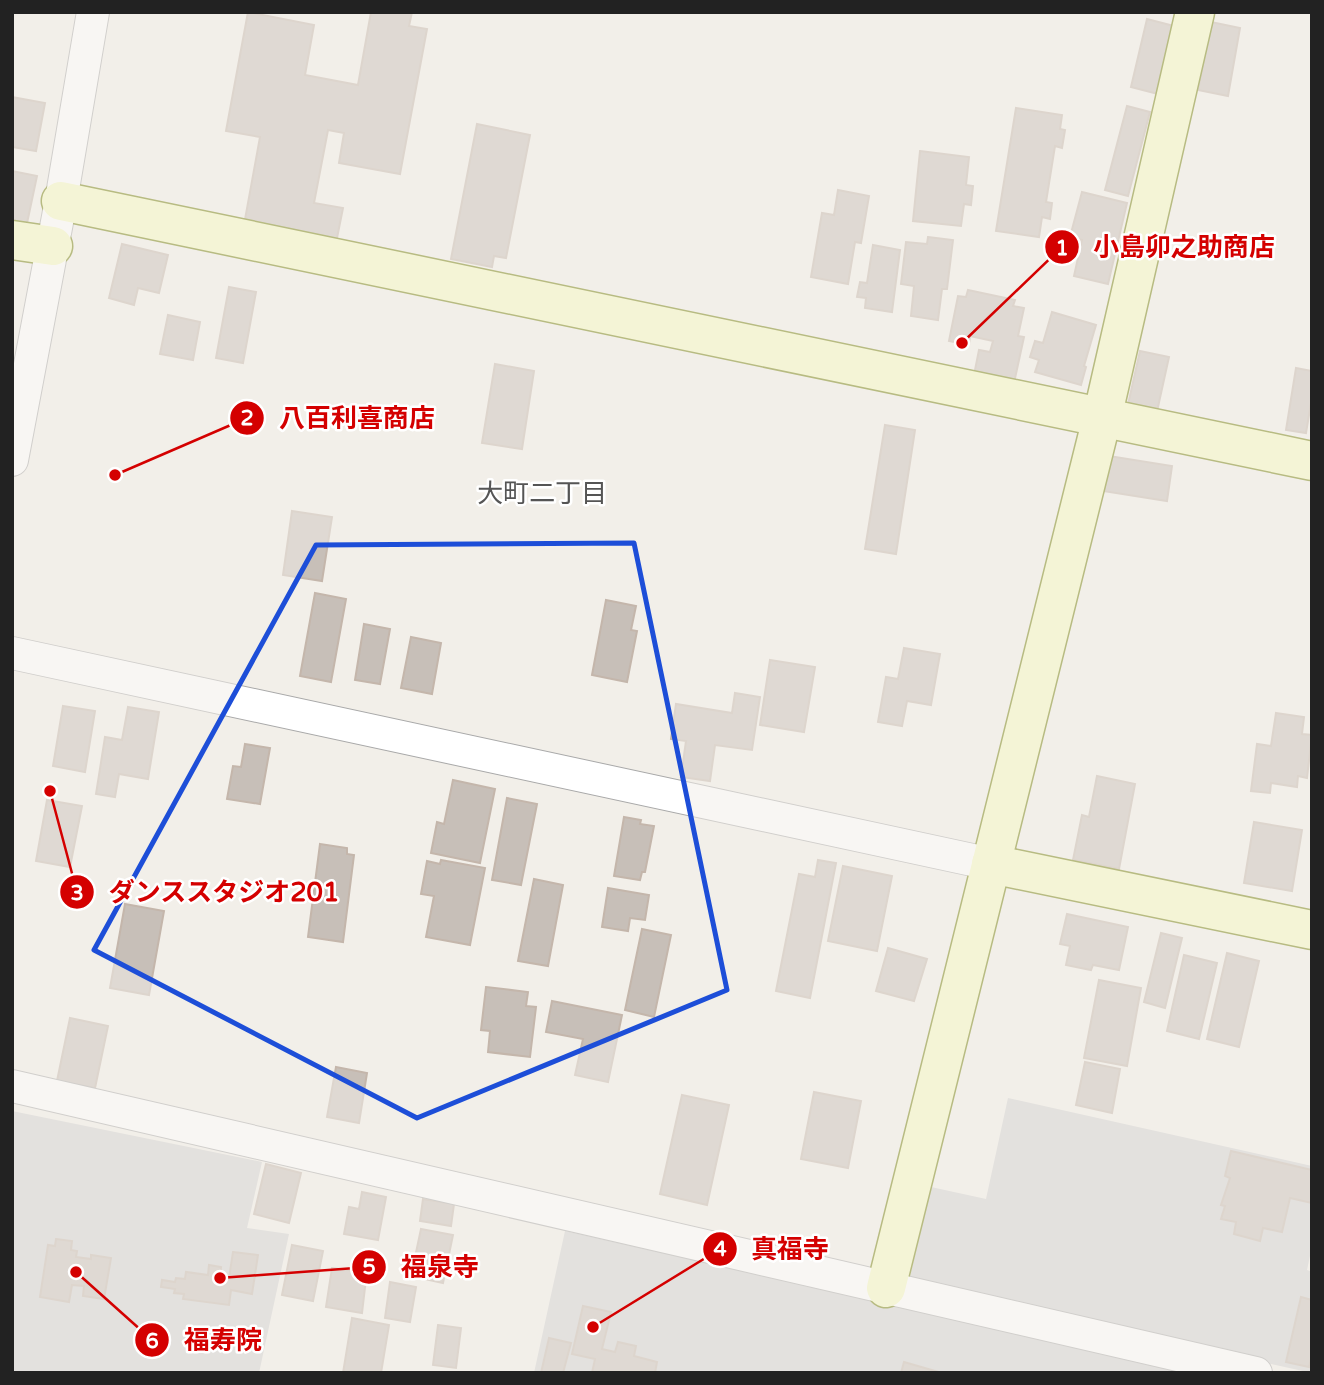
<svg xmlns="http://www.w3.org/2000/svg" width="1324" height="1385" viewBox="0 0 1324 1385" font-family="'Varela Round','Noto Sans JP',sans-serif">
<rect width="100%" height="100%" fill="#f2efe9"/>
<g fill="#d0d0d0">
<polygon points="1008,1098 1312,1166 1312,1246 1307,1270 1312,1272 1312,1373 908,1284 931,1187 986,1199"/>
<polygon points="12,1111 262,1162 247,1228 289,1234 259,1373 12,1373"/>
<polygon points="565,1231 1197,1373 534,1373"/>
</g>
<g fill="#c7bfb8" stroke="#c4b6ab" stroke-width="2">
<polygon points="248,12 314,25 305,75 358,85 371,12 412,12 409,26 427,29 400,174 339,163 344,133 328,130 314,203 343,208 336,243 244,225 260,137 226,131"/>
<polygon points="1147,19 1174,26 1158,94 1131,87"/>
<polygon points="1211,22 1240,28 1228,96 1198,90"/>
<polygon points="12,97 45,103 36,151 12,147"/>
<polygon points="1127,106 1150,112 1128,196 1105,190"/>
<polygon points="1016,108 1062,115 1060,129 1065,130 1062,148 1055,146 1046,202 1052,203 1050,219 1042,217 1039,237 996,231"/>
<polygon points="477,124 530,135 506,258 494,256 492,267 451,259"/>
<polygon points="920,151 969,157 966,185 973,186 971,205 964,204 961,226 913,221"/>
<polygon points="12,171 37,176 26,228 12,225"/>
<polygon points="838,190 869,196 861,243 855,242 848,284 811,277 822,213 834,215"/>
<polygon points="1082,192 1127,203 1108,284 1074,276 1082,240 1070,237"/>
<polygon points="928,237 953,240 947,289 942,289 938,320 911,316 914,286 901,284 906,242 927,244"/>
<polygon points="122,244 168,255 159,293 138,288 134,305 109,298"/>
<polygon points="873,245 900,250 892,312 865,308 866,298 857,297 860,282 867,283"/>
<polygon points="229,287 256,292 243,363 216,358"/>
<polygon points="968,290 1015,300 1013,306 1024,308 1018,336 1024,337 1014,383 974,375 979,350 990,352 993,341 970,336 969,345 949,341 958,296 966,297"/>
<polygon points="1052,312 1096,325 1084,366 1086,367 1081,385 1035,372 1039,360 1030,357 1035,341 1043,343"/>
<polygon points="168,315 200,322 193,360 160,354"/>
<polygon points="1140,351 1169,357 1156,416 1127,409"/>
<polygon points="495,364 534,371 522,449 482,443"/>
<polygon points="1296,368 1312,371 1312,397 1306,433 1286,430"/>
<polygon points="885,425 915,430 896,554 865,549"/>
<polygon points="1109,456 1172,466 1167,501 1103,491"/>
<polygon points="292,511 332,517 322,581 283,575"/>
<polygon points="315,593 346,599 331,682 300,676"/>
<polygon points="606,600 636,606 631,630 637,631 627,682 592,675"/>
<polygon points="364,624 390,629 380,684 355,680"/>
<polygon points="411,637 441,643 432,694 401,688"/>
<polygon points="904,648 940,654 931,705 907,701 902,726 878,722 886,677 898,679"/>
<polygon points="770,660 815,667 804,732 760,725"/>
<polygon points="735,693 760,697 752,750 715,745 710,781 681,777 686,741 671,739 676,704 732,713"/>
<polygon points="63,706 95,711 85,772 53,766"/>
<polygon points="128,707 159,712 148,779 119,774 115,797 96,794 105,737 122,740"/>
<polygon points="1276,713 1304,717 1302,734 1312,735 1307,778 1298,776 1297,787 1271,783 1270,793 1251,791 1257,744 1271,746"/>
<polygon points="245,744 270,748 260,804 227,799 233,766 241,767"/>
<polygon points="1097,776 1135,784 1119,869 1073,860 1082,815 1089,817"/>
<polygon points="453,780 495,789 480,863 431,853 437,822 444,824"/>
<polygon points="507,798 537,804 521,885 492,880"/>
<polygon points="47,800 82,806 70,867 36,861"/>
<polygon points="624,817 641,820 640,824 654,826 645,872 642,872 640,880 614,876"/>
<polygon points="1254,822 1302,830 1292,891 1244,883"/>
<polygon points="320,844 347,848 347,854 354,855 343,942 308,937"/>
<polygon points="441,860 485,868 470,945 426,937 434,896 421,894 427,861 440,864"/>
<polygon points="818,860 836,863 810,998 776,991 799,874 815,877"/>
<polygon points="843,866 892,876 877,951 828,941"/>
<polygon points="534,879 563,885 548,966 518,961"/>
<polygon points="608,888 649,895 645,920 630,918 628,931 602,927"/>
<polygon points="125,904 164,911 149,995 110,988"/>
<polygon points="1067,914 1128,927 1119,970 1093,965 1091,970 1066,965 1070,946 1060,944"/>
<polygon points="642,929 671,935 654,1017 625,1010"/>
<polygon points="1161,933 1182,938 1165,1008 1144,1002"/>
<polygon points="888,948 927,959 914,1001 876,991"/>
<polygon points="1227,953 1259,961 1239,1047 1207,1039"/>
<polygon points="1184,955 1217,963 1199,1039 1167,1031"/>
<polygon points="1099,980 1141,988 1127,1066 1084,1058"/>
<polygon points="486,987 528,992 526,1006 536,1007 530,1057 488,1052 490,1031 481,1030"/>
<polygon points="552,1001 622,1015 608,1082 575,1075 583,1039 546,1032"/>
<polygon points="70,1018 108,1026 95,1088 57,1081"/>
<polygon points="1085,1062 1120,1069 1112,1113 1076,1105"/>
<polygon points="336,1067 367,1073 359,1123 327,1117"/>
<polygon points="814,1092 861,1101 848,1168 801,1159"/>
<polygon points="682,1095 729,1105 707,1205 660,1194"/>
<polygon points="1231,1151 1312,1170 1312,1203 1290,1198 1282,1232 1263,1228 1260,1241 1234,1234 1236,1222 1221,1219 1225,1206 1221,1205 1230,1178 1225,1176"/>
<polygon points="266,1164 301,1173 289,1223 254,1214"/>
<polygon points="362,1192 386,1197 378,1240 344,1234 349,1207 359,1209"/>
<polygon points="423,1199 454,1204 451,1226 420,1221"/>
<polygon points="421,1229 453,1235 443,1283 411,1276"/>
<polygon points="56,1239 72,1241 71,1250 77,1251 76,1257 91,1259 91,1255 111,1258 104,1299 83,1296 84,1286 72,1285 69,1302 40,1297 48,1245 55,1246"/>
<polygon points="292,1245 323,1251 313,1301 282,1295"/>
<polygon points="233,1252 258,1255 252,1294 231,1290 229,1305 183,1299 184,1294 174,1293 175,1289 161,1287 162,1280 175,1282 176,1278 185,1279 186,1272 208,1275 209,1265 221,1267 220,1276 229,1278"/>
<polygon points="332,1268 363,1272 362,1279 366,1279 362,1313 326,1307"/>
<polygon points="390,1282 416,1287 410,1322 385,1318"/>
<polygon points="1301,1297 1312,1300 1312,1355 1309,1367 1286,1362"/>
<polygon points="583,1306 611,1312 602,1349 615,1352 618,1342 636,1346 634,1356 657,1362 655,1373 592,1373 595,1359 572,1354"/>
<polygon points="352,1318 389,1325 381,1373 343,1373"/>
<polygon points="438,1325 461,1328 456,1368 433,1365"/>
<polygon points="549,1338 571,1343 563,1373 541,1373"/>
<polygon points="904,1362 942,1373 901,1373"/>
</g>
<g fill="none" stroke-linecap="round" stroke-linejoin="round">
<defs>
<g id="street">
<polyline points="12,460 61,201 93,12"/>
<polyline points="12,653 991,864"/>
<polyline points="12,1086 1256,1373"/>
</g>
<g id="secondary">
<polyline points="61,201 1312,461"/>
<polyline points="12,240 53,246"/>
<polyline points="991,864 1312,930"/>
<polyline points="886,1288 1102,418 1195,12"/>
</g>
</defs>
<use href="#street" stroke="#a9a9a9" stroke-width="34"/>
<use href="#secondary" stroke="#707d05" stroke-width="41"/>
<use href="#street" stroke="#fff" stroke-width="32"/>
<use href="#secondary" stroke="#f7fabf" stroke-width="38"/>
</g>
<path d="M0 0H1324V1385H0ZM634,543l93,447 -310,128 -323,-168 222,-405z" fill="#f2efe9" fill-opacity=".55" fill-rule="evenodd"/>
<path fill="none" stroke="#1d4ed8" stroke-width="5" stroke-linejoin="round" d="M634,543l93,447 -310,128 -323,-168 222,-405z"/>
<g text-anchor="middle" stroke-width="5" stroke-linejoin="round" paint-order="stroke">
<g font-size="26" fill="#555" stroke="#fff">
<text x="542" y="502">大町二丁目</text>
</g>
</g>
<path fill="none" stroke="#d40000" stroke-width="2.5" d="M962 343L1062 247M115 475L247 418M50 791L77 892M593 1327L720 1249M220 1278L369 1267M76 1272L152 1340"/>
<g fill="#d40000" stroke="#fff" stroke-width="2.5">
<circle cx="962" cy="343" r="7"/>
<circle cx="115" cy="475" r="7"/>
<circle cx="50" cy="791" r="7"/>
<circle cx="593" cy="1327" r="7"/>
<circle cx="220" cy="1278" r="7"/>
<circle cx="76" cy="1272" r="7"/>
<circle cx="1062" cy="247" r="18"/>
<circle cx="247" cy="418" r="18"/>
<circle cx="77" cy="892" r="18"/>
<circle cx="720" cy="1249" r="18"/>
<circle cx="369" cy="1267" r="18"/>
<circle cx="152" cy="1340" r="18"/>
</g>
<g font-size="21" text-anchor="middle" font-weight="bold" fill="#fff">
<text x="1062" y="255">1</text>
<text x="247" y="425">2</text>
<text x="77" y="900">3</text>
<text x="720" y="1256">4</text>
<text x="369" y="1274">5</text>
<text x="152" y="1348">6</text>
</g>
<g font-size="26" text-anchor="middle" font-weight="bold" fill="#d40000" stroke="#fff" stroke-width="5" stroke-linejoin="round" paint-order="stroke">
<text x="1184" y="256">小島卯之助商店</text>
<text x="357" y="427">八百利喜商店</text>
<text x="224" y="901">ダンススタジオ201</text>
<text x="790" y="1258">真福寺</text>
<text x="440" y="1276">福泉寺</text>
<text x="223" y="1349">福寿院</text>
</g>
<rect width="1324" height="1385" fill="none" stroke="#222222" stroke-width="28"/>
</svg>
